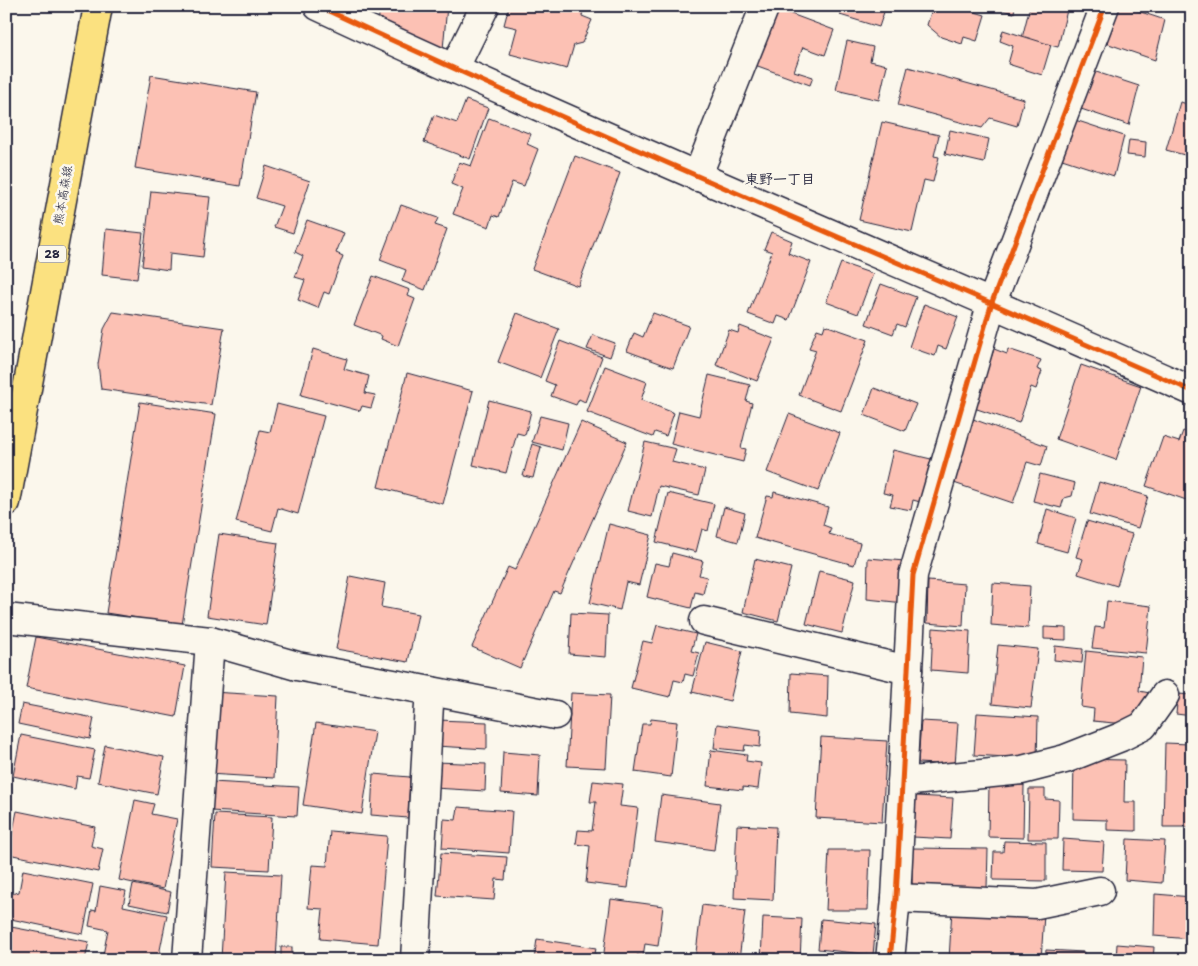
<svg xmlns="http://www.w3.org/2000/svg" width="1198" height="966" viewBox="0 0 1198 966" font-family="'Shantell Sans','Klee One',sans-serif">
<rect width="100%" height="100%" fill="#fbf7ec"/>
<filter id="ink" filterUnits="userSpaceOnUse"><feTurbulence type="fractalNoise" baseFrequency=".02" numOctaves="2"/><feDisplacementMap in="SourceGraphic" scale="10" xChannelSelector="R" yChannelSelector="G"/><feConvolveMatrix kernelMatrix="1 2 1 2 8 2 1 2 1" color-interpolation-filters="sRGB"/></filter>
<g filter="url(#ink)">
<g fill="#fcc1b4" stroke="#22223b">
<polygon points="380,6 447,6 443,49 376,42"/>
<polygon points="509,6 584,6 582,16 592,20 582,43 574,45 567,69 510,54 517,28 504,25"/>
<polygon points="843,6 886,6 879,27 840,15"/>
<polygon points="933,6 955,6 985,15 977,41 964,37 962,44 941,37 927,25"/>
<polygon points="986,6 1015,6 1014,13"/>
<polygon points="1030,6 1068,6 1058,47 1022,38"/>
<polygon points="1112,6 1123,6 1165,20 1155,60 1103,42"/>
<polygon points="775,8 834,30 825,55 803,47 794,71 813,77 810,85 755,65"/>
<polygon points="1003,30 1051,45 1042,75 1008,64 1013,46 1000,41"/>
<polygon points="847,41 873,47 870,61 887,65 879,100 836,90"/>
<polygon points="908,67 1024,99 1017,126 990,118 982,128 898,105"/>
<polygon points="1087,69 1139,86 1129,125 1078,108"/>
<polygon points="151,75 256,92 240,186 135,168"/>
<polygon points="466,100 488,108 470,159 424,142 434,115 457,123"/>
<polygon points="1180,102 1192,105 1192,157 1166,150"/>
<polygon points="489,118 531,134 527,144 538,149 524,186 512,182 499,217 493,215 489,227 453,214 463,189 451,184 459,162 471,166"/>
<polygon points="1072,119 1124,136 1114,176 1062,159"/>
<polygon points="882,122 939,135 934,156 939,157 933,182 924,180 912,232 859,220"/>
<polygon points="950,130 989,139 984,163 945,154"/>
<polygon points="1129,140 1146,142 1145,157 1127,155"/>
<polygon points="575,156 620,173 578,286 532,269"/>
<polygon points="266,166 310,181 293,233 274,227 282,206 256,198"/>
<polygon points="151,191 210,197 203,257 170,253 169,270 142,266"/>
<polygon points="401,205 438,218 435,225 447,229 425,290 402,281 406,270 380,260"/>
<polygon points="307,220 344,233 336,253 343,256 329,294 324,292 318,308 298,300 305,280 295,277 303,256 295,252"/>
<polygon points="106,229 143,233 137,279 102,275"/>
<polygon points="771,232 792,241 788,253 811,262 789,320 778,316 775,324 748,314 772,252 764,249"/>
<polygon points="841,263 873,274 858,314 826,302"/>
<polygon points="373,276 410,290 408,296 415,299 398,346 381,339 382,336 354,325"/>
<polygon points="881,284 916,297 905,327 897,324 893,334 866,324"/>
<polygon points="924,304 958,317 946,349 938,346 935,356 909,347"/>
<polygon points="113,312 224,328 211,405 101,389 98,364 104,329"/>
<polygon points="517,313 559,329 540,378 498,362"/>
<polygon points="653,313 689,326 673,368 627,351 634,333 643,337"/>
<polygon points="825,325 868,340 841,411 799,395 816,350 809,348 817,329 823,331"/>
<polygon points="740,326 774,339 757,381 716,365 729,330 738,333"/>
<polygon points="593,335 615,343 610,357 587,349"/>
<polygon points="560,341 602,357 585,402 579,399 576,405 551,396 555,385 545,381"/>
<polygon points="313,349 347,359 344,369 369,376 365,393 375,395 371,408 362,406 360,411 301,395"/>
<polygon points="994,349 1007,354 1008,349 1041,360 1037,369 1042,371 1036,389 1031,387 1019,423 974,408"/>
<polygon points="1081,365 1141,386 1116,460 1056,439"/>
<polygon points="605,366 647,382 641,400 674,413 666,436 655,432 653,437 587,412"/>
<polygon points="407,373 473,391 443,504 378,487"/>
<polygon points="709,375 750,385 746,401 752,403 741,448 746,449 743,462 671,444 679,411 699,416"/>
<polygon points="874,388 916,404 905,431 864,415"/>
<polygon points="489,400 531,411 525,435 517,433 506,473 473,465"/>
<polygon points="140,402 216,414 182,625 106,613"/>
<polygon points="277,404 324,416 298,514 278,508 272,531 236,522 260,430 270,432"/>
<polygon points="789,414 840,433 818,491 767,472"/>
<polygon points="540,416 568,423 562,450 532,442"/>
<polygon points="973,419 1047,446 1041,466 1027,462 1013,503 951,482"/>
<polygon points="581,422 627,442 560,593 554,591 520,668 472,647 508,567 515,570"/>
<polygon points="1183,431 1192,434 1192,502 1146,486 1163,437 1179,442"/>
<polygon points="645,442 676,449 672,462 705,470 699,495 659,486 652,517 628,511"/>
<polygon points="532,444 541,447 533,478 523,476"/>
<polygon points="893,450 931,459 920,502 913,500 911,510 890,506 893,495 883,493"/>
<polygon points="1040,474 1075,483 1072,496 1064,498 1061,508 1033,501"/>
<polygon points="1099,482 1148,496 1138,528 1090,514"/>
<polygon points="774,492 828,507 823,525 831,528 829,534 860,543 854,565 755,538 767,496 773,497"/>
<polygon points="668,493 714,504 708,531 702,529 696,552 656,542"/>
<polygon points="724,507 745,513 738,542 717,536"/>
<polygon points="1047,509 1076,518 1067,552 1038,544"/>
<polygon points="1087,521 1132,534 1117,586 1078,574 1083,559 1076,557"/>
<polygon points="609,524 651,535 639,585 626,582 620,610 590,603"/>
<polygon points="219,534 278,543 266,625 207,616"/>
<polygon points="672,553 703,561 699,575 707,577 703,594 695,592 691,608 647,597 655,563 669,566"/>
<polygon points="868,558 905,561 904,603 867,599"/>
<polygon points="755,559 791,568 778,621 743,612"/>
<polygon points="819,571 855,580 842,633 806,624"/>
<polygon points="350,576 385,583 381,607 418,614 408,662 336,649"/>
<polygon points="928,581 965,584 963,626 927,623"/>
<polygon points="993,583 1030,586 1028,628 991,625"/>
<polygon points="1107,601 1151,606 1146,653 1092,648 1095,627 1104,628"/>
<polygon points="571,613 608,615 606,657 569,654"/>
<polygon points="657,625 696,634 691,651 699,653 693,676 685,674 683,682 674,680 670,697 631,688 643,641 652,643"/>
<polygon points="1044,627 1066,628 1066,640 1044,639"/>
<polygon points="933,628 970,631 968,673 931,670"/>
<polygon points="36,637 185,666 176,717 26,688"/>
<polygon points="705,642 742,651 730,701 692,692"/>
<polygon points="998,645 1038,649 1031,708 992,704"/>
<polygon points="1055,646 1083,649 1082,663 1054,660"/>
<polygon points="1086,651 1142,657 1139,691 1150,693 1148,710 1137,709 1135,725 1093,721 1094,709 1081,707"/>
<polygon points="791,673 828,676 827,718 790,714"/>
<polygon points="212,692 278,696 274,778 208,774"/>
<polygon points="571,693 610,695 606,768 567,766"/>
<polygon points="1178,694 1192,695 1192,716 1176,714"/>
<polygon points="22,704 94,718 90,739 18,724"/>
<polygon points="977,713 1038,717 1037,759 974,755"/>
<polygon points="651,719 677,722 671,777 635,772 642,724 650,724"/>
<polygon points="438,720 487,722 487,749 436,746"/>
<polygon points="921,721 958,723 955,765 918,763"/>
<polygon points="316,723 375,732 362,814 303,805"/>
<polygon points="717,724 761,730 760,747 745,745 744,751 714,748"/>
<polygon points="21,735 95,750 89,778 77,776 75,789 13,776"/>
<polygon points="821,737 887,741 882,822 816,818"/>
<polygon points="1165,743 1189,744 1189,760 1192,760 1192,827 1163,827"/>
<polygon points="105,745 164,757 157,794 98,782"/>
<polygon points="711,750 747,755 746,761 761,763 758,789 743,787 743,790 707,786"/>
<polygon points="503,752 540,755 538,796 501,793"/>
<polygon points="1074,759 1125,760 1124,802 1136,802 1136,831 1107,830 1107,820 1073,819"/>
<polygon points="436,762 486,764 485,791 434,788"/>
<polygon points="373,774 410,777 408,818 371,815"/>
<polygon points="593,781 623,784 620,806 638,808 628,888 586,883 590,846 576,844 578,830 592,831 596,802 590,802"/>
<polygon points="212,782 299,787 297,816 210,811"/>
<polygon points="989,785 1024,785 1023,838 988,837"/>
<polygon points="1029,789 1045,789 1045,799 1059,800 1058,839 1028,839"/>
<polygon points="661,795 720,803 714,850 655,842"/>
<polygon points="916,796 953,798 950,839 913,837"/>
<polygon points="135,800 154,804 151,814 177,819 163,889 119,880"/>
<polygon points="458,807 512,811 509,853 442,848 444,819 456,820"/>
<polygon points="17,811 95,827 91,846 103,849 98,872 8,854"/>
<polygon points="215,814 272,817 269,870 212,867"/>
<polygon points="737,825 776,827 773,900 734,898"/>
<polygon points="330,831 387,836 378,944 320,939 323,909 308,908 312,865 327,866"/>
<polygon points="1063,839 1104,842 1102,871 1062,870"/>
<polygon points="1127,839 1165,841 1162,883 1125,880"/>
<polygon points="1004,841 1046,842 1046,881 993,880 994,852 1003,852"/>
<polygon points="912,848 988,849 987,888 912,887"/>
<polygon points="829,850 870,850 868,910 826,910"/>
<polygon points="441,853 507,857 505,880 496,879 494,900 437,896"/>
<polygon points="23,870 93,884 83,934 6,918 6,899 11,894 19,892"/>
<polygon points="226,872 281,875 276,960 221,959"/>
<polygon points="133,884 171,892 167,912 129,904"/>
<polygon points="100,886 126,891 123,906 167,915 158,960 102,960 108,930 89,926 92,910 96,911"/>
<polygon points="1155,894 1192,897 1190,939 1154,936"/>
<polygon points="611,899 663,906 658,946 645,944 643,956 637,955 637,960 603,960"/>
<polygon points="702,905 745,911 739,960 695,960"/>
<polygon points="952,908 1044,914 1041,960 949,960"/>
<polygon points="763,917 802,919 800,960 761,960"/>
<polygon points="821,919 876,924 873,955 818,949"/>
<polygon points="6,926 89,942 85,960 6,960"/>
<polygon points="537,939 596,948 594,960 534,960"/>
<polygon points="1117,944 1154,947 1153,960 1116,960"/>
<rect x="281" y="947" width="11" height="13"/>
<polygon points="1046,950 1084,952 1084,960 1045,960"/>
</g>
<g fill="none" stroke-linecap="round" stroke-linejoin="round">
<defs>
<g id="minor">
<path d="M318,6c289,135 583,256 874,385"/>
<polyline points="454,69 485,6"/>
<polyline points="697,177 765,6"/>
<polyline points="6,618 210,641 297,666 431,691 429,704 415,960"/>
<polyline points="704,621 908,670"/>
<polyline points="431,691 555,715"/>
<polyline points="902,782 1022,770 1065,759 1121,737 1143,726 1165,695"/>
<polyline points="896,898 1037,904 1100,891"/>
<polyline points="187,960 210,641"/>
<polyline points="890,960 896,898 913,575 992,302 1105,6"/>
</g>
<polyline id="major" points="6,502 98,6"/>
</defs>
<use href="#minor" stroke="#22223b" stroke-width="31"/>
<use href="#major" stroke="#22223b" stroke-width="31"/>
<use href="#minor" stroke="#fbf7ec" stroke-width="28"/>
<use href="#major" stroke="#fbe180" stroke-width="28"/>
<defs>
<g id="cycleway">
<path d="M318,6c289,135 583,256 874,385"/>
<polyline points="890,960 896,898 913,575 992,302 1105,6"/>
</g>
</defs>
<use href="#cycleway" stroke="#fbf7ec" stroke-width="8"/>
<use href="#cycleway" stroke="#e8590c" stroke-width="5"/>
</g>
</g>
<g text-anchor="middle" stroke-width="5" stroke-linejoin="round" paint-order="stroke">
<rect fill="#fbf7ec" stroke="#636270" stroke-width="1" x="38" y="245.5" width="28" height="17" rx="4"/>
<g font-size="11" font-weight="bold" fill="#22223b">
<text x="52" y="258">28</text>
</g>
<g font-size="12" fill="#22223b" stroke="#fbf7ec">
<text transform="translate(63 195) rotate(-80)" y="4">熊本高森線</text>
</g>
<g font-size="14" font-weight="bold" fill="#22223b" stroke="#fbf7ec">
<text x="780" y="184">東野一丁目</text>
</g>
</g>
<rect width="1198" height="966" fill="none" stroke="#fbf7ec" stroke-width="25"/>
<rect x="12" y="12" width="1173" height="941" fill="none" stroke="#22223b" stroke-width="2" filter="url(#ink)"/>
</svg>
